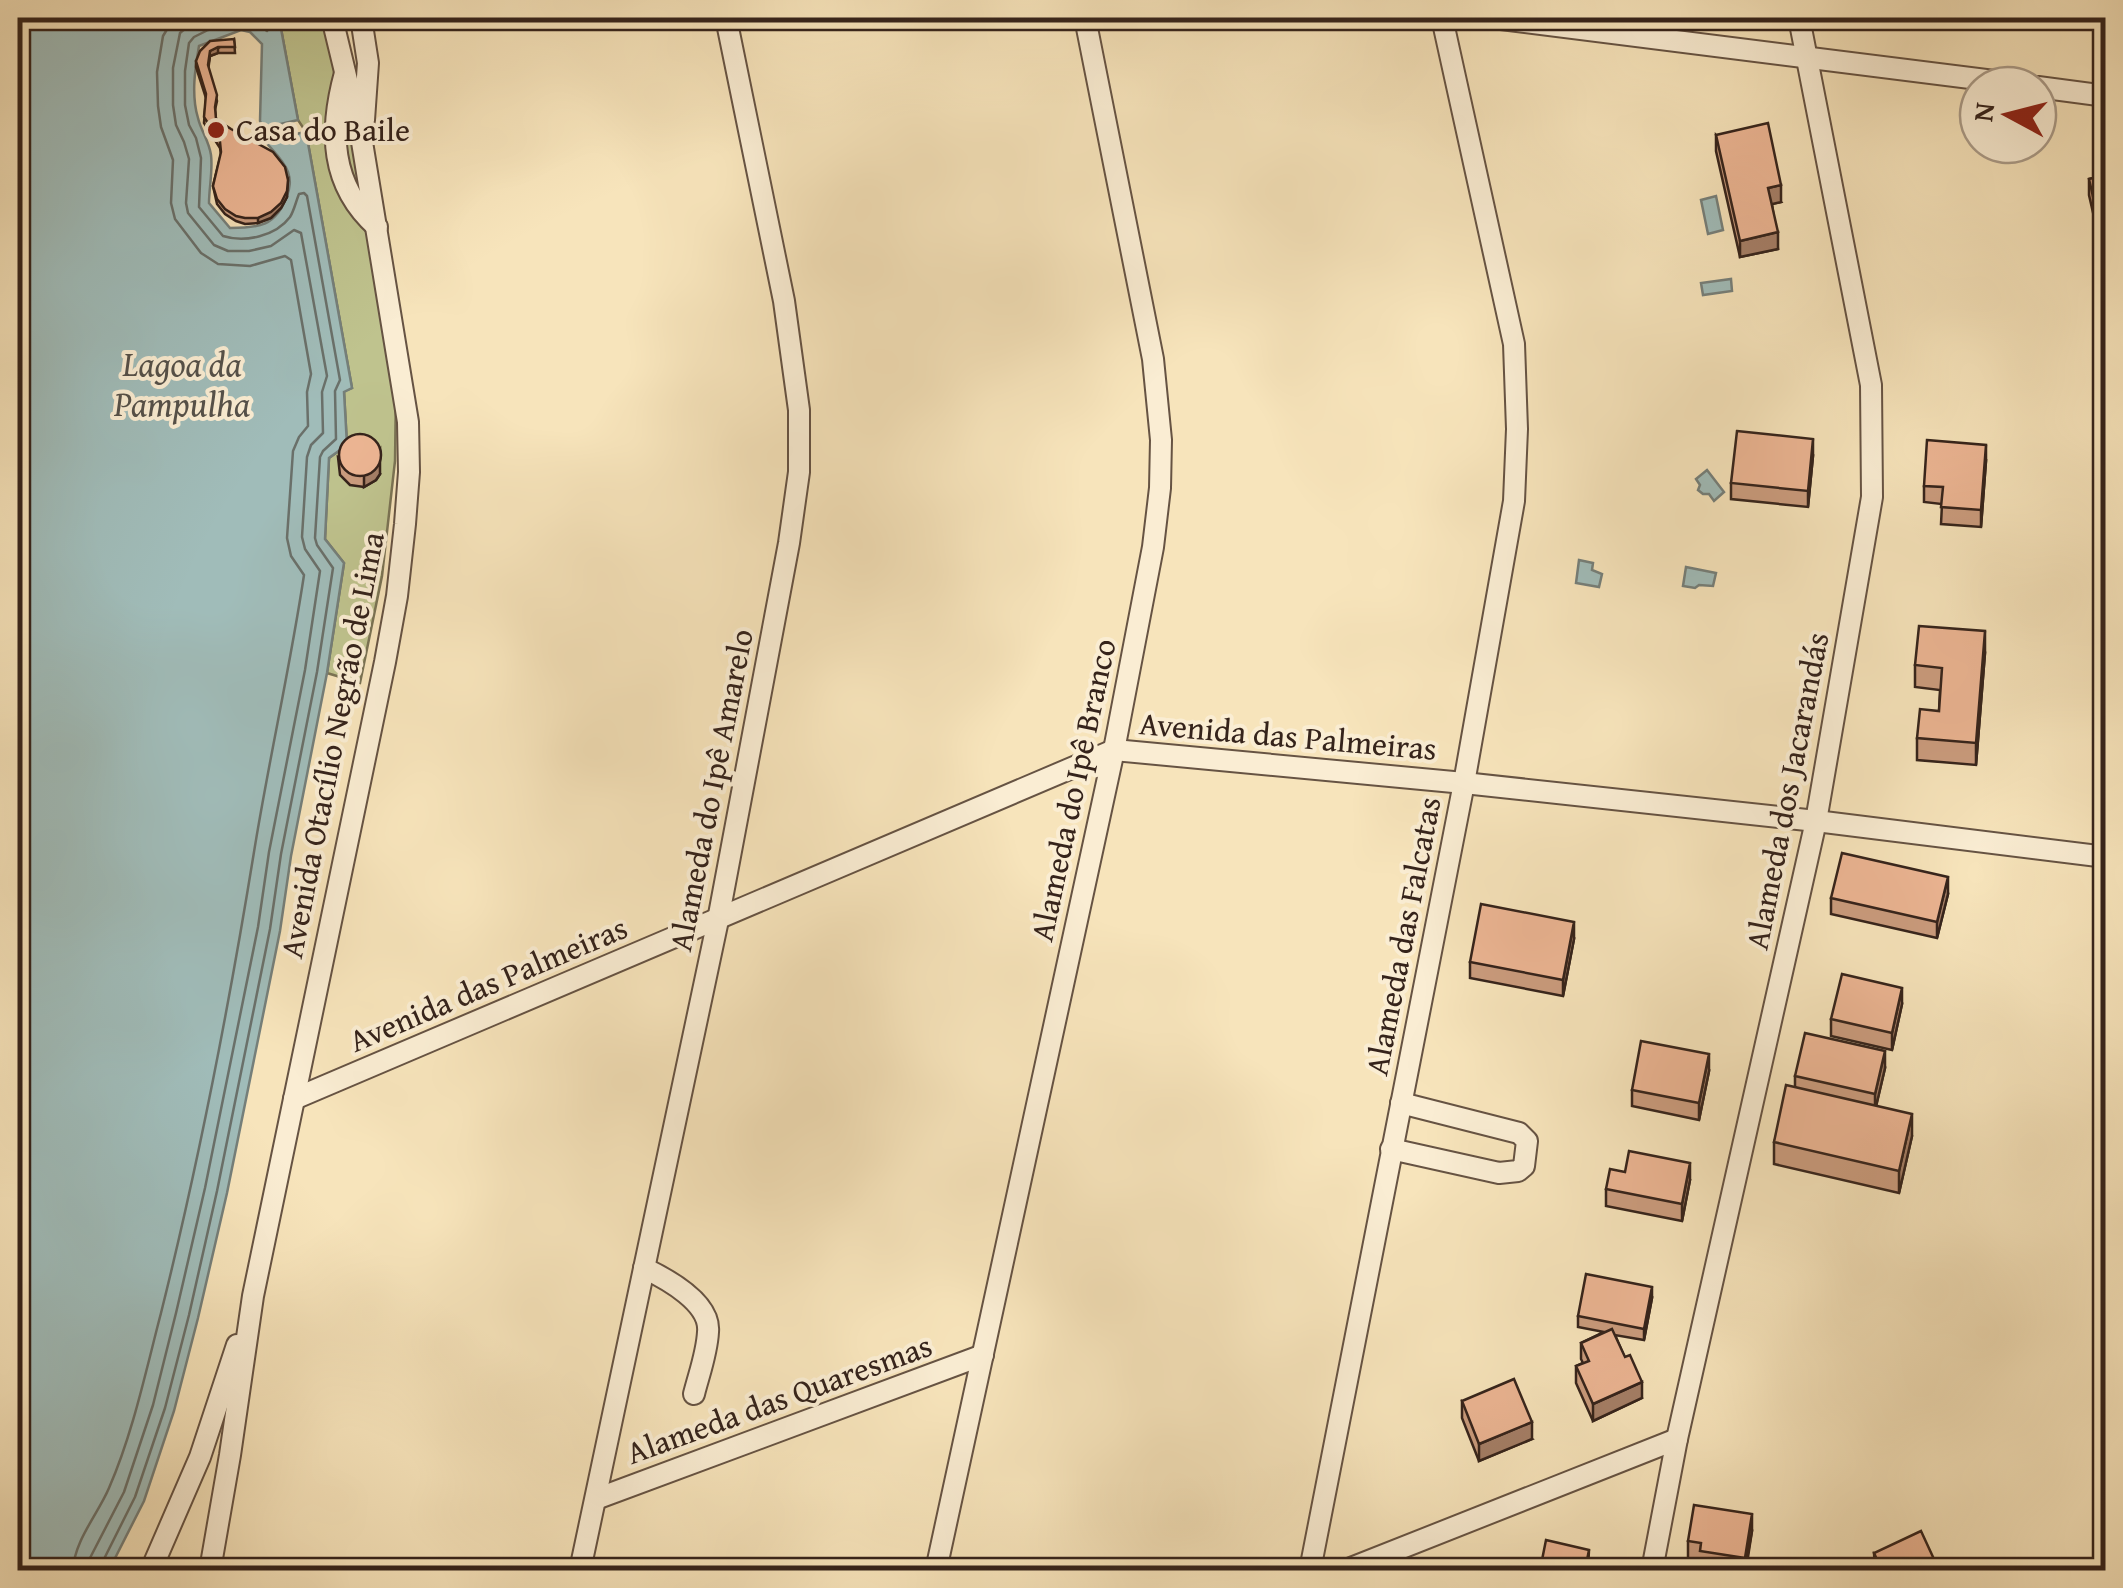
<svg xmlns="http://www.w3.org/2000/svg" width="2123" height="1588" viewBox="0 0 2123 1588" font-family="'Gentium Book Plus',serif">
<rect width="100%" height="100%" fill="#f7e4bb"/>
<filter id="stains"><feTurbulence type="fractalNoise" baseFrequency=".002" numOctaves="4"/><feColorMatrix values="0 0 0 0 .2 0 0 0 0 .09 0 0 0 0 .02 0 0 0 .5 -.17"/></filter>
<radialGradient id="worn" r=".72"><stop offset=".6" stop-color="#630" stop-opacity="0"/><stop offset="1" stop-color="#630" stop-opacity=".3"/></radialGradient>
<polygon fill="#bfc38e" stroke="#7a7354" stroke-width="2.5" points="279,18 326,18 356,155 396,390 395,461 382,576 360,683 327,673 344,563 325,539 329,458 347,445 344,391 352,388 306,132 298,120"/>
<g fill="#a0bcb9" stroke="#757f7a" stroke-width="2.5">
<path d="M18,18h261l19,102 -35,8 -3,-7 2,-77 -12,-12 -9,-2 -42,16c-4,23 -8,49 -1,72 3,13 11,23 13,37 2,15 -2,33 -2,48l21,25c29,0 46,-2 57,-32 3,-9 4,-15 1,-24 -4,-12 -16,-22 -24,-32l42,-8 46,256 -8,4 3,53 -18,13 -4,81 19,24 -17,110 -36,183 -11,75 -53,262 -29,125 -24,93 -30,90 -35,69h-91z"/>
<polygon points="1716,196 1723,230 1708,234 1701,200"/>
<polygon points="1731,279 1732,291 1703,295 1701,283"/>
<polygon points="1707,470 1724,492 1714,501 1709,494 1703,494 1698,490 1700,485 1696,479"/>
<polygon points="1579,560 1593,563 1592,570 1602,574 1599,587 1576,583"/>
<polygon points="1686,567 1716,573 1713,586 1699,585 1695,588 1683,586"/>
</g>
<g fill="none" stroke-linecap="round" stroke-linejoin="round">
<g stroke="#6a706a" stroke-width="2.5">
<path d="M73,1570c1,-29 25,-56 36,-82 24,-55 37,-118 52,-175 38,-152 68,-307 93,-461 15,-93 36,-184 50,-277l-13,-19 -4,-18 6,-87 6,-14 9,-11 -1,-34 4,-18 -20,-114 -6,-4 -35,10 -32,-2 -17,-11 -26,-34 -4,-16 2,-43 -12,-33 -3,-21 -1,-34 6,-36 11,-18"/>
<polyline points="88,1570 90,1558 124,1492 153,1405 176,1313 205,1188 258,927 269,852 305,670 320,571 305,549 302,537 307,457 311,445 323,433 322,392 327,376 301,233 294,230 271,246 249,251 228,251 214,245 188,213 186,203 189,159 184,142 176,125 173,105 173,68 180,33 187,27 206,18"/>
<path d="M101,1570l1,-7 33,-66 30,-89 24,-93 28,-124 53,-262 11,-75 36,-182 16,-104 -16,-23 -2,-7 5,-81 3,-6 13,-12 -1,-48 5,-11 -33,-184 -3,-3 -5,1c-3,7 -5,17 -9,23 -14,19 -45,26 -67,19l-24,-29 2,-49 -5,-20 -7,-13 -4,-20v-34l4,-28 5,-6 14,-7 31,-10 14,2 14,9 3,-4v-9"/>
</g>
<defs>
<g id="minor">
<polyline points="361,18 368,63 364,120"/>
<polyline points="1493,18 2026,85"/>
<path d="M345,73c-16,58 -15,112 32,154"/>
<polyline points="2038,87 2106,96"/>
<polyline points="294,1099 1114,750 1464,783 1816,821 2106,857"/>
<polyline points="1391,1149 1499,1173 1518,1171 1524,1166 1527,1141 1519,1133 1401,1103"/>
<path d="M644,1268c23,11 67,35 64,64 -1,21 -9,42 -14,62"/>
<polyline points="596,1499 983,1355"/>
<polyline points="151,1570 200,1457 237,1345"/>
<polyline points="210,1570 230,1455 253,1296 385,662 397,596 405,524 409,472 408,422 362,142 332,18"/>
<polyline points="580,1570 718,920 789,543 799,472 799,410 784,301 726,18"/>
<polyline points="936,1570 1114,750 1153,547 1160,488 1161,440 1153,359 1085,18"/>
<polyline points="1310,1570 1464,783 1514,501 1517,429 1514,344 1442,18"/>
<polyline points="1346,1570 1677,1439"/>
<polyline points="1652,1570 1677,1439 1816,821 1872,497 1871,385 1799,18"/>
</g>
</defs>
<use href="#minor" stroke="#665343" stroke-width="24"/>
<use href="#minor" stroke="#faedd3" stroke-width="20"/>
</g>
<g fill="#cb9c7e" stroke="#35231b" stroke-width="2.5">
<polygon points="234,39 235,53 218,53 210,56 208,67 217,101 215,110 216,119 287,197 281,208 271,218 258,223 245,224 236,221 225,214 217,204 213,186 221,154 220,148 204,123 206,98 196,67 196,61"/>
<polygon points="1716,135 1781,202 1772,204 1778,249 1740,257 1716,151"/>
<polygon points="2106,175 2106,228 2097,230 2089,195 2089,179"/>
<polygon points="1813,456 1808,507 1731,499 1731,483"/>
<polygon points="338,457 380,474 376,480 364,487 350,485 340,475"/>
<polygon points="1986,461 1981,527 1941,524 1942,504 1924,502 1924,486"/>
<polygon points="2106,545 2106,588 2100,563 2100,546"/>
<polygon points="1985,653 1976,765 1917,760 1917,738 1939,711 1940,690 1915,687 1915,665"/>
<polygon points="1948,894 1937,938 1831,914 1831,898"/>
<polygon points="1574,939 1563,996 1470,978 1470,962"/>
<polygon points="1902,1004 1892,1050 1831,1036 1831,1019"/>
<polygon points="1885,1068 1876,1106 1912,1136 1899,1193 1774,1164 1774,1142 1795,1088 1795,1076"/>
<polygon points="1709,1071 1699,1120 1632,1106 1632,1090"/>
<polygon points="1625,1172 1690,1180 1682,1221 1606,1206 1606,1189"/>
<polygon points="1652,1298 1644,1340 1615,1335 1642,1398 1593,1421 1576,1383 1576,1366 1583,1363 1581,1359 1581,1343 1604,1332 1578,1327 1578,1316"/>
<polygon points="1462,1401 1532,1439 1479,1461 1462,1418"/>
<polygon points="1752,1531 1746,1570 1719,1570 1700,1567 1700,1560 1688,1558 1688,1541"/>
<polygon points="1874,1553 1939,1570 1875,1570"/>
</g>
<g fill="#a57f67" stroke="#35231b" stroke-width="2.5">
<polygon points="218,47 218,53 210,56 208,71 210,51"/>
<polygon points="288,180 287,197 281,208 271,218 258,223 258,218"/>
<polygon points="1781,185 1781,202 1768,205 1768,188"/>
<polygon points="2106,212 2106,228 2097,230 2097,214"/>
<polygon points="1778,232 1778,249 1740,257 1740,241"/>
<polygon points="1813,439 1813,456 1808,507 1808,491"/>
<polygon points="1986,445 1986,461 1981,527 1981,510"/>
<polygon points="380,450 380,474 376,480 364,487 364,476"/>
<polygon points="1985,631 1985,653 1976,765 1976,743"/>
<polygon points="1948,877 1948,894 1937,938 1937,922"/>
<polygon points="1574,922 1574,939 1563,996 1563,980"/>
<polygon points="1902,988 1902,1004 1892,1050 1892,1033"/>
<polygon points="1885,1051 1885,1068 1875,1111 1875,1094"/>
<polygon points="1709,1054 1709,1071 1699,1120 1699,1103"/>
<polygon points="1912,1114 1912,1136 1899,1193 1899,1171"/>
<polygon points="1690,1163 1690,1180 1682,1221 1682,1204"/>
<polygon points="1652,1287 1652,1298 1644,1340 1644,1329"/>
<polygon points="1642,1382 1642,1398 1593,1421 1593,1404"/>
<polygon points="1532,1422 1532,1439 1479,1461 1479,1444"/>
<polygon points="1752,1514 1752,1531 1745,1570 1745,1558"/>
<polygon points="1589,1550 1588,1570 1585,1570"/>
</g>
<g fill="#ecb593" stroke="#35231b" stroke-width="2.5">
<polygon points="234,39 235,47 218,47 210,51 208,65 217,95 215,107 216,119 231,129 273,152 285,167 288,180 287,191 281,203 271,212 258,218 245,218 236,216 225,209 217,199 213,186 221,152 220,142 204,117 206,94 196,61 200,51 210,41"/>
<polygon points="1768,123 1781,185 1768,188 1778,232 1740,241 1716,135"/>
<polygon points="2106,175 2106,212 2097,214 2089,179"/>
<polygon points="1737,431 1813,439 1808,491 1731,483"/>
<circle cx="360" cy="455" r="21"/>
<polygon points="1927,440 1986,445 1981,510 1941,507 1943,487 1924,486"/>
<polygon points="2106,545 2106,572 2100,546"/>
<polygon points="1919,626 1985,631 1976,743 1917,738 1920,709 1939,711 1942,668 1915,665"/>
<polygon points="1842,853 1948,877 1937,922 1831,898"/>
<polygon points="1481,904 1574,922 1563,980 1470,962"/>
<polygon points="1842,974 1902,988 1892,1033 1831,1019"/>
<polygon points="1805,1033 1885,1051 1875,1094 1795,1076"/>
<polygon points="1641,1041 1709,1054 1699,1103 1632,1090"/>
<polygon points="1786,1085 1912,1114 1899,1171 1774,1142"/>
<polygon points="1629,1151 1690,1163 1682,1204 1606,1189 1610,1169 1625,1172"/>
<polygon points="1586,1274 1652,1287 1644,1329 1578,1316"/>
<polygon points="1612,1329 1625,1357 1630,1355 1642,1382 1593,1404 1576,1366 1589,1361 1581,1343"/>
<polygon points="1514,1379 1532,1422 1479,1444 1462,1401"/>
<polygon points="1694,1505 1752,1514 1745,1558 1700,1551 1701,1543 1688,1541"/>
<polygon points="1921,1531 1939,1570 1882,1570 1874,1553"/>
<polygon points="1546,1540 1589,1550 1585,1570 1540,1570"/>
</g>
<circle fill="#8f2418" stroke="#faedd3" stroke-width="4" cx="216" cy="130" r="10"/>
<g text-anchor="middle" stroke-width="8" stroke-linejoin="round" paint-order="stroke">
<g font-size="32" fill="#35231b" stroke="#faedd3" text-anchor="start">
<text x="236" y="141">Casa do Baile</text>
</g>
<g font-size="32" fill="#35231b" stroke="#faedd3">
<text transform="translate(1288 736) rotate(5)" y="11">Avenida das Palmeiras</text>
<text transform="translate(332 745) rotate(-79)" y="11">Avenida Otacílio Negrão de Lima</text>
<text transform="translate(711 790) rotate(-79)" y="11">Alameda do Ipê Amarelo</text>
<text transform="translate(1073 790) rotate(-78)" y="11">Alameda do Ipê Branco</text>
<text transform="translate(1787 791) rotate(-79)" y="11">Alameda dos Jacarandás</text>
<text transform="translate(1403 936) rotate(-79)" y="11">Alameda das Falcatas</text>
<text transform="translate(488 984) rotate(-23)" y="11">Avenida das Palmeiras</text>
<text transform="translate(779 1399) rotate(-20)" y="11">Alameda das Quaresmas</text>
</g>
<g font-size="35" font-style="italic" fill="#55514a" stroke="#faedd3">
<text x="182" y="376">Lagoa da<tspan x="182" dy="40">Pampulha</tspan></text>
</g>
</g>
<rect width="2123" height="1588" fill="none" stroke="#f7e4bb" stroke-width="60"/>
<rect x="20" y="20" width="2083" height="1548" fill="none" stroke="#35231b" stroke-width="5"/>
<rect x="30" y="30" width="2063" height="1528" fill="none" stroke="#35231b" stroke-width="2.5"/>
<g transform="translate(2008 115) rotate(277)"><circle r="48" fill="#faedd3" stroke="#ab9c89" stroke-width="2.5"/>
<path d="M0-8L18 38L0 25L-18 38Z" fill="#8f2418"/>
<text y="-15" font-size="28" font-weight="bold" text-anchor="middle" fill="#35231b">N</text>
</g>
<rect width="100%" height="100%" filter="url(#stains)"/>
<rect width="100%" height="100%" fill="url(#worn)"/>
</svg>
